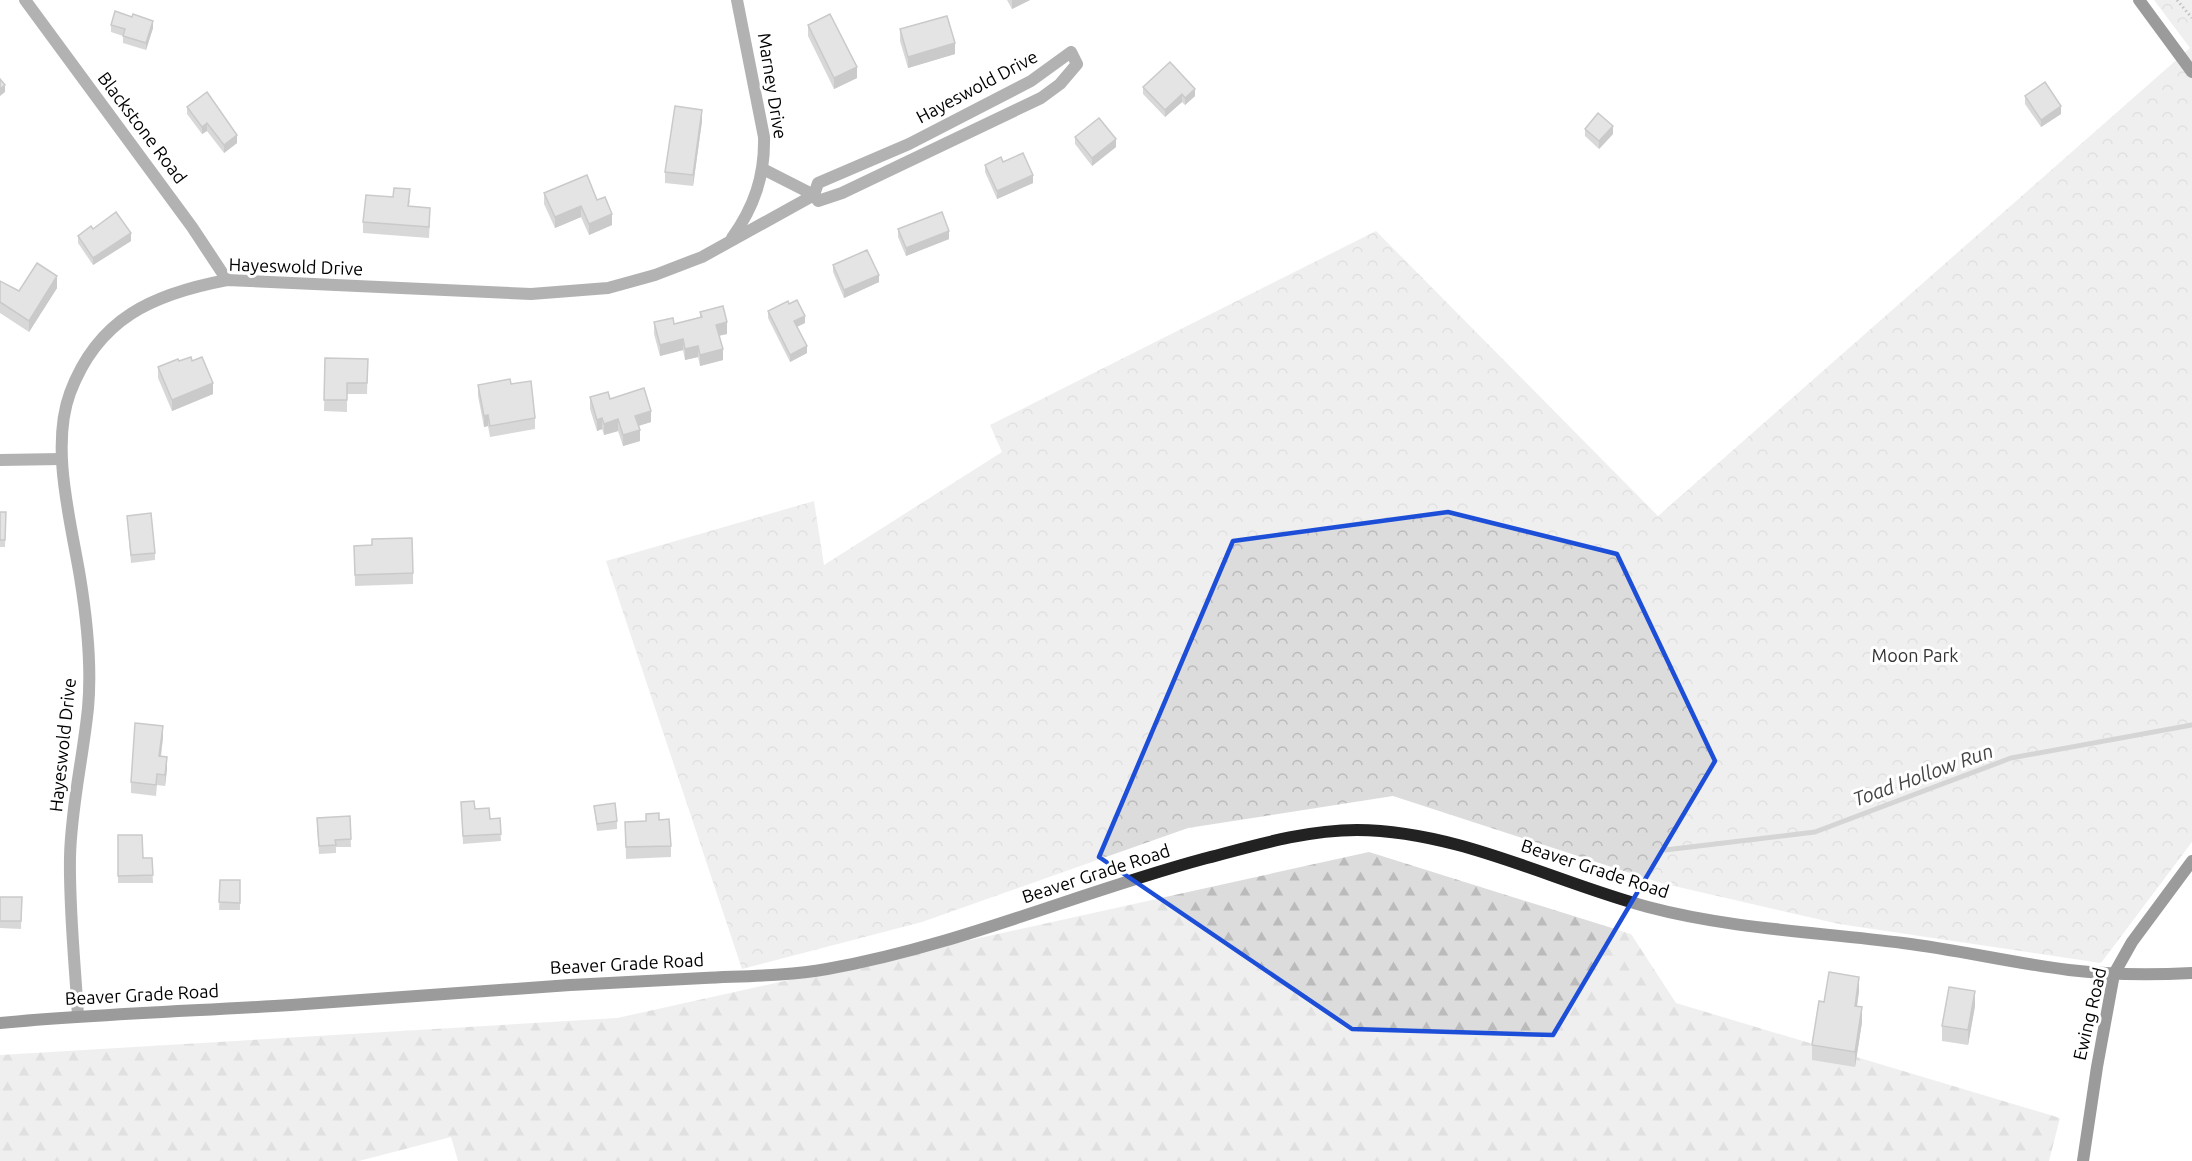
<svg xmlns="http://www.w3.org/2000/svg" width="2192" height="1161" viewBox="0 0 2192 1161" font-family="Ubuntu,sans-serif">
<defs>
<pattern id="forest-firs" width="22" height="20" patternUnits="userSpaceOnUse" patternTransform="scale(1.5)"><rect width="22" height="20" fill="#dcdcdc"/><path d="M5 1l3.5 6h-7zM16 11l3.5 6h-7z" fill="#bbb"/></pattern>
<pattern id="park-crowns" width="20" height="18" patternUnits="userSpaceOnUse" patternTransform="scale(1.5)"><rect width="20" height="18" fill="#dcdcdc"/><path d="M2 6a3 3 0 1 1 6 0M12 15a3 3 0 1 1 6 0" fill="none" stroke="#bbb"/></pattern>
</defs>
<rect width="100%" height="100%" fill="#fff"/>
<polygon fill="url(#forest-firs)" points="1369,852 1631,934 1676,1003 2060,1118 2049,1161 458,1161 451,1137 359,1161 0,1161 0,1055 617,1018"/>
<polygon fill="url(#park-crowns)" points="2154,0 2192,0 2192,842 2101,963 1839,924 1661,883 1393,796 1188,828 922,922 742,969 606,561 814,501 824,565 1002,452 990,425 1376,231 1658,516 2190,48"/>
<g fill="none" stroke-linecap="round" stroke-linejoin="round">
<polyline stroke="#a3a3a3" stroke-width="5" points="1665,850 1815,832 2011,758 2192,725"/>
<polyline stroke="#777" stroke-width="3" stroke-dasharray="1.5 3" stroke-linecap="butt" points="2177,0 2192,18"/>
<g stroke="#555" stroke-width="12">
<polyline points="25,0 192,227 227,280"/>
<path d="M732,238c22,-31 33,-62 32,-101l-27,-137"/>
<polyline points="0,460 61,459"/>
<path d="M78,1016c-3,-52 -9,-107 -8,-159 1,-50 13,-99 18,-149 4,-43 -1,-88 -8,-131 -9,-55 -30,-130 -10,-184 28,-75 83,-99 157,-113l304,14 77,-6 47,-13 47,-18 112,-62 4,-12 91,-39 122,-63 40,-29 6,12 -17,20 -19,14 -199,95 -24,8 -4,-6 -51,-26"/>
</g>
<g stroke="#222" stroke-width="12">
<polyline points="2139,0 2192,72"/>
<path d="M0,1023c97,-9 194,-12 291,-18 93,-6 186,-14 279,-20 45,-2 90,-5 134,-7 41,-2 83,-2 123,-9 130,-23 250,-76 376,-110 50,-13 102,-29 154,-29 103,1 194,51 291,77 83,22 170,25 255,36 56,7 110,20 166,27 41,5 82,5 123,3"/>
<polyline points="2083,1161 2097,1067 2114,974 2132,942 2192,861"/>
</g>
</g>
<g fill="#a9a9a9">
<polygon points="1007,0 1030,0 1012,9"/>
<polygon points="111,25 153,28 146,50 123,43 123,36 111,32"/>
<polygon points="808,25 857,78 834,89 808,36"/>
<polygon points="900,29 955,54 908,68 900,41"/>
<polygon points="1143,87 1195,96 1185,105 1182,102 1165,117 1143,94"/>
<polygon points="2025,96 2061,114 2041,127 2025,104"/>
<polygon points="187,107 237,143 224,153 207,131 202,134 187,114"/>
<polygon points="702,121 693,186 665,183 665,172"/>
<polygon points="1585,129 1613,134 1599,149 1585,136"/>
<polygon points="1075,137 1116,147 1092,166 1075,144"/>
<polygon points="985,165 1033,183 997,199 985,172"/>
<polygon points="544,193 597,200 612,225 589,235 581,217 555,228 544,204"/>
<polygon points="410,200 409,206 430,219 429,238 363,233 363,222"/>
<polygon points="93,229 131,241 93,265 78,243 78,236"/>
<polygon points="898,229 949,239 906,256 898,237"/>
<polygon points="833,265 879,282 844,298 833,272"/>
<polygon points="0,282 19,291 57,288 29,332 0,313"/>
<polygon points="789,304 805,323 797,327 807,353 790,362 768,318 768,311"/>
<polygon points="700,312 727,334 719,336 723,360 700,366 698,357 685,360 683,350 660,356 654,334 654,322 674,324 700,317"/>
<polygon points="325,358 368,359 367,394 347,394 347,412 324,411"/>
<polygon points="179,361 192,361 213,394 172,411 158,378 158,367"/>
<polygon points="511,384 535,418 535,429 490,437 488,426 484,427 478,396 478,385"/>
<polygon points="590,397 610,399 651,422 638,426 640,441 623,446 618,431 604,435 602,429 597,431 590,409"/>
<polygon points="0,512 6,512 5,547 0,547"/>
<polygon points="127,516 155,553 155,560 131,563"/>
<polygon points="354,546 413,573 413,584 355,586"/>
<polygon points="163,737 161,757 167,769 165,786 157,785 156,796 131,793 131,782"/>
<polygon points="461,802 490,819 500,818 501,841 463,844"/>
<polygon points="594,806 617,821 617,829 597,831"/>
<polygon points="350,816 351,847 336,847 336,853 319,854 317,825"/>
<polygon points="659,820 671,846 671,857 626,859 625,822"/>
<polygon points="118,835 143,858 152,858 153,883 118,883"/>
<polygon points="220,880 240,880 240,910 219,910"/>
<polygon points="0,897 22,897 21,929 0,928"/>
<polygon points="1859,991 1857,1006 1862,1022 1855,1067 1812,1060 1812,1045 1824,1002"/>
<polygon points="1975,1006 1968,1045 1942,1041 1942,1026"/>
</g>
<g fill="#898989">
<polygon points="1012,0 1030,0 1012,9"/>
<polygon points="153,21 153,28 146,50 146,43"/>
<polygon points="955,43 955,54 908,68 908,57"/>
<polygon points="857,67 857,78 834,89 834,78"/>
<polygon points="5,85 5,92 0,96 0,89"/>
<polygon points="1195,89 1195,96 1185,105 1185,98"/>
<polygon points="1182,94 1182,102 1165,117 1165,110"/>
<polygon points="2061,106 2061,114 2041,127 2041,120"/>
<polygon points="702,110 702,121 693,186 693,175"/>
<polygon points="207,123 207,131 202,134 202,127"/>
<polygon points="1613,126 1613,134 1599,149 1599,141"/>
<polygon points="237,135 237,143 224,153 224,145"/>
<polygon points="1116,139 1116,147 1092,166 1092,158"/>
<polygon points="1033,175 1033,183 997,199 997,191"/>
<polygon points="581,206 581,217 555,228 555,217"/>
<polygon points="612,214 612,225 589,235 589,224"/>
<polygon points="949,231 949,239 906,256 906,248"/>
<polygon points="131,233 131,241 93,265 93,258"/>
<polygon points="879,275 879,282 844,298 844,290"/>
<polygon points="57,276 57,288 29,332 29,321"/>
<polygon points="805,316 805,323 794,328 794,321"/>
<polygon points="727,322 727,334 716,336 716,325"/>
<polygon points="683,339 683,350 660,356 660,345"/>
<polygon points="698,346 698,357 685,360 685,349"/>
<polygon points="807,346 807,353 790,362 790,355"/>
<polygon points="723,349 723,360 700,366 700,355"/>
<polygon points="213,383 213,394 172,411 172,400"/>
<polygon points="651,411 651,422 635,427 635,416"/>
<polygon points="488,415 488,426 484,427 484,416"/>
<polygon points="602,418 602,429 597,431 597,420"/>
<polygon points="618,419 618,431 604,435 604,424"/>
<polygon points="640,430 640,441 623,446 623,435"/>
<polygon points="163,726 163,737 159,768 159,756"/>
<polygon points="167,757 167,769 165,786 165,775"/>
<polygon points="1859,977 1859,991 1855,1020 1855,1006"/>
<polygon points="1975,991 1975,1006 1968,1045 1968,1030"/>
<polygon points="1862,1007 1862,1022 1855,1067 1855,1052"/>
</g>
<g fill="#c4c4c4" stroke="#898989" stroke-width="1.5">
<polygon points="115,11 132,17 133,14 153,21 146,43 123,36 125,29 111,25"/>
<polygon points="830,14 857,67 834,78 808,25"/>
<polygon points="947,16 955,43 908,57 900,29"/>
<polygon points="1170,62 1195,89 1185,98 1182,94 1165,110 1143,87"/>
<polygon points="0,79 5,85 0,89"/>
<polygon points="2045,82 2061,106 2041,120 2025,96"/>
<polygon points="207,92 237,135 224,145 207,123 202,127 187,107"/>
<polygon points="675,106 702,110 693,175 665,172"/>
<polygon points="1598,113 1613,126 1599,141 1585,129"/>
<polygon points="1099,118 1116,139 1092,158 1075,137"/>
<polygon points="1023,153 1033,175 997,191 985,165 1001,157 1003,162"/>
<polygon points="587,175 597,200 605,197 612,214 589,224 581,206 555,217 544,193"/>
<polygon points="394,188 410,189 408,206 430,208 429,227 363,222 366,195 393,197"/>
<polygon points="116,212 131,233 93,258 78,236 91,226 93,229"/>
<polygon points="942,212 949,231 906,248 898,229"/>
<polygon points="867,250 879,275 844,290 833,265"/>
<polygon points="37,263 57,276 29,321 0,302 0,281 19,291"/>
<polygon points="797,300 805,316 794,321 807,346 790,355 768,311 788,301 789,304"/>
<polygon points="723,306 727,322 716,325 723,349 700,355 698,346 685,349 683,339 660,345 654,322 673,318 674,324 702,317 700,312"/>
<polygon points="191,357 192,361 202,357 213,383 172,400 158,367 178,359 179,361"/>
<polygon points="325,358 368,359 367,383 347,383 347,400 324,400"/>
<polygon points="510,379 511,384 531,381 535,418 490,426 488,415 484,416 478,385"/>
<polygon points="644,388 651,411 635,416 640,430 623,435 618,419 604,424 602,418 597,420 590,397 608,392 610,399"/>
<polygon points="0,512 6,512 5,540 0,540"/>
<polygon points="151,513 155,553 131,555 127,516"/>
<polygon points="412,538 413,573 355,575 354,546 372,545 372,539"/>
<polygon points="135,723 163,726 159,756 167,757 165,775 157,774 156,785 131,782"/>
<polygon points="474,801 475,809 489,808 490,819 500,818 501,834 463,836 461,802"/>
<polygon points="615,803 617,821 597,824 594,806"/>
<polygon points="659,813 659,820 669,819 671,846 626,847 625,822 646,821 646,814"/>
<polygon points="350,816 351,839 335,840 336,845 319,846 317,818"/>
<polygon points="118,835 142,835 143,858 152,858 153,875 118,876"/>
<polygon points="220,880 240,880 240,903 219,902"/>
<polygon points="0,897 22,897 21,921 0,921"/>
<polygon points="1829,972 1859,977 1855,1006 1862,1007 1855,1052 1812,1045 1819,1001 1824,1002"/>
<polygon points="1949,987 1975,991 1968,1030 1942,1026"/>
</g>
<path d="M0 0H2192V1161H0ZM1448,512l169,42 98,207 -162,274 -201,-6 -253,-172 134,-316z" fill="#fff" fill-opacity=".55" fill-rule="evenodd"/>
<path fill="none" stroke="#1d4ed8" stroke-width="4.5" stroke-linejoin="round" d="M1448,512l169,42 98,207 -162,274 -201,-6 -253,-172 134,-316z"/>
<g text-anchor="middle" stroke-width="6" stroke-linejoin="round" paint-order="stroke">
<g font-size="18" fill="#000" stroke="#fff">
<text transform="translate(772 86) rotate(81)" y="6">Marney Drive</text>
<text transform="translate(977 87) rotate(-28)" y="6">Hayeswold Drive</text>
<text transform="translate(142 128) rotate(53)" y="6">Blackstone Road</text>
<text transform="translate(296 267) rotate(2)" y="6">Hayeswold Drive</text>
<text transform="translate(63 745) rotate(-84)" y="6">Hayeswold Drive</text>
<text transform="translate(1595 869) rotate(18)" y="6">Beaver Grade Road</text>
<text transform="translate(1096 874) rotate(-18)" y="6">Beaver Grade Road</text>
<text transform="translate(627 964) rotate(-3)" y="6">Beaver Grade Road</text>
<text transform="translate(142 995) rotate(-3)" y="6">Beaver Grade Road</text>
<text transform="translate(2090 1014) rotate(-77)" y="6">Ewing Road</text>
</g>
<g font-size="18" fill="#333" stroke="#fff">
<text x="1915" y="662">Moon Park</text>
</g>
<g font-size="20" font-style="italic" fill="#444" stroke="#fff">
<text transform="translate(1923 775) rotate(-20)" y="7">Toad Hollow Run</text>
</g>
</g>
</svg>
